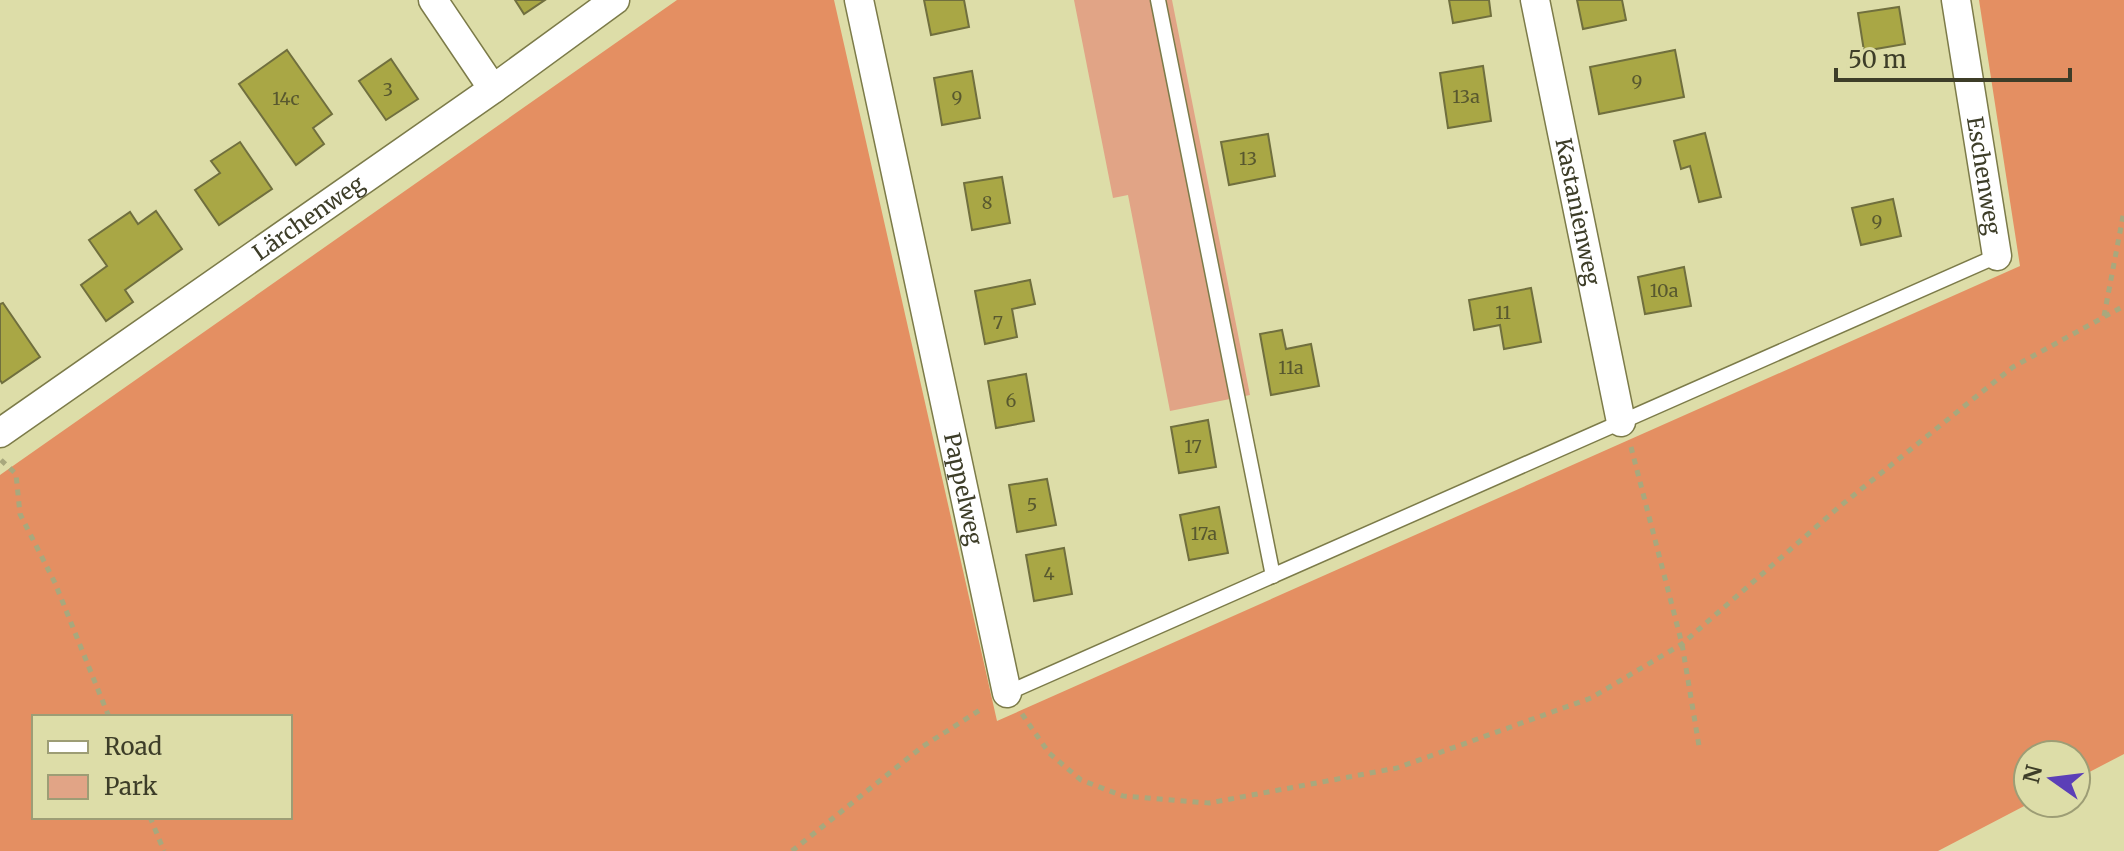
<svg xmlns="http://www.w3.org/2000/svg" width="2124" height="851" viewBox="0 0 2124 851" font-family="Merriweather,serif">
<rect width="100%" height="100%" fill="#dddda8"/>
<polygon fill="#e1a486" points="1074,0 1172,0 1250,395 1170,411 1128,195 1113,198"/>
<path fill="#e48f62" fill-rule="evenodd" d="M677,0h157l163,721 1023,-455 -41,-266h145v754l-48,25v-24h-48l2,48 -92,48h-1938v-376zM34,717h256v100h-256z"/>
<g fill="#a9a745" stroke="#706f3e" stroke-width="2">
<polygon points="515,0 545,0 524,14"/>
<polygon points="924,0 964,0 969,27 931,35"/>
<polygon points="1449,0 1489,0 1491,16 1453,23"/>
<polygon points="1577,0 1622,0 1626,20 1583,29"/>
<polygon points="1899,7 1905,44 1864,51 1858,13"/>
<polygon points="287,50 332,114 313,128 324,144 296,165 239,84"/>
<polygon points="1675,50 1684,97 1599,114 1590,67"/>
<polygon points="391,59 418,99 386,120 359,81"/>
<polygon points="1483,66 1491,121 1448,128 1440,73"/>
<polygon points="972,71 980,118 942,125 934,78"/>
<polygon points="1705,133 1721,197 1699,202 1690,166 1681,169 1674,141"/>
<polygon points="1268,134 1275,176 1229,185 1221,142"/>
<polygon points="240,142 272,189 219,225 195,190 220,173 211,161"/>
<polygon points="1002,177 1010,223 972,230 964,183"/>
<polygon points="1893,199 1901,236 1861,245 1852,208"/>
<polygon points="156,211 182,249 125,290 133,302 106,321 81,285 107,266 89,240 130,212 138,224"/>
<polygon points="1684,267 1691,306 1645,314 1638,277"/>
<polygon points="1030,280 1035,304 1012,309 1017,337 985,344 975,291"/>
<polygon points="1531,288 1541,342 1504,349 1500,325 1474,330 1469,300"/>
<polygon points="3,303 40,357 2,383 0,380 0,304"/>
<polygon points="1282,330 1286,349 1311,344 1319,386 1271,395 1260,334"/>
<polygon points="1026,374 1034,421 996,428 988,381"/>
<polygon points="1208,420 1216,467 1179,473 1171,427"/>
<polygon points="1047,479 1056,525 1017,532 1009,485"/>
<polygon points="1219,507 1228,553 1189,560 1180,515"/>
<polygon points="1064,548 1072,594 1034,601 1026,555"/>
</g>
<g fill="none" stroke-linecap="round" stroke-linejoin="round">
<defs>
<g id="service">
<polyline points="1158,0 1273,576"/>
<polyline points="1007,693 1997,256"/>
</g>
<g id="minor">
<polyline points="433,0 493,89"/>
<path id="s1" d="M859,0l148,693"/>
<path id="s2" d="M1535,0l86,422"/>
<path id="s3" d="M1956,0l41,256"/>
<path id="s4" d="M0,433l493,-344 122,-89"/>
</g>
</defs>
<use href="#service" stroke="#7c7b49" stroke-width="17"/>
<use href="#minor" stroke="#7c7b49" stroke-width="31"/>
<g stroke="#a8a87d" stroke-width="5" stroke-dasharray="6 6" stroke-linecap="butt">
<polyline points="2104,316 2124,211"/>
<polyline points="1631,447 1682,644 1699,746"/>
<polyline points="1,460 16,474 20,514 55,583 109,717"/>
<polyline points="1022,714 1049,753 1081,780 1123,796 1209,803 1397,768 1591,698 1682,644 1839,507 2013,367 2124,306"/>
<polyline points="150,817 164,851"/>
<polyline points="792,851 922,747 983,708"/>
</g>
<use href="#service" stroke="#fff" stroke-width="14"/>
<use href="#minor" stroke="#fff" stroke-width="28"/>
</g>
<g text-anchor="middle" stroke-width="6" stroke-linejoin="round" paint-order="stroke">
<g font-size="18" fill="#58582f">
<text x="1637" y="88">9</text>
<text x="388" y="96">3</text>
<text x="1466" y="103">13a</text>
<text x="957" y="104">9</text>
<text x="286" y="105">14c</text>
<text x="1248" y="165">13</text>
<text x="987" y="209">8</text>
<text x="1877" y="228">9</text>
<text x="1664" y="297">10a</text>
<text x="1503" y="319">11</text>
<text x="998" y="329">7</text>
<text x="1291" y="374">11a</text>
<text x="1011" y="407">6</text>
<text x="1193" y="453">17</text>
<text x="1032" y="511">5</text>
<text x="1204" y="540">17a</text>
<text x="1049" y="580">4</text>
</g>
<g font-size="22" fill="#3d3d28" stroke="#dddda8">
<text dy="8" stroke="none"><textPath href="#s3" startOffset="178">Eschenweg</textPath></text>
<text dy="8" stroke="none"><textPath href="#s2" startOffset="216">Kastanienweg</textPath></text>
<text dy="8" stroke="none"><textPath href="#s4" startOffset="376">Lärchenweg</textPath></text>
<text dy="8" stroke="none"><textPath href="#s1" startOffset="500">Pappelweg</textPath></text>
</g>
</g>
<rect x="32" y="715" width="260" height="104" fill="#dddda8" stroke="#9d9d75" stroke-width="2"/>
<rect x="48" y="741" width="40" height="12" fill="#ffffff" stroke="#9d9d75" stroke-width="2"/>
<text x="104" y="755" font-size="24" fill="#3d3d28">Road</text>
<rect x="48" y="775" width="40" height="24" fill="#e1a486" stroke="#9d9d75" stroke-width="2"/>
<text x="104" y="795" font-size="24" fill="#3d3d28">Park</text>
<g transform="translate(2052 779) rotate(284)"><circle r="38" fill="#dddda8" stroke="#9d9d75" stroke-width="2"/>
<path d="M0-6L14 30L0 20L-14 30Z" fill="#5b3fb7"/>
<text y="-12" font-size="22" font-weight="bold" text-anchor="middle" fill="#3d3d28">N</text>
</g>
<path d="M1836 68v12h234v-12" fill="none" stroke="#3d3d28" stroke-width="4"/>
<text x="1848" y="68" font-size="24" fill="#3d3d28" stroke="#dddda8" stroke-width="6" paint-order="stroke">50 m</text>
</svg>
